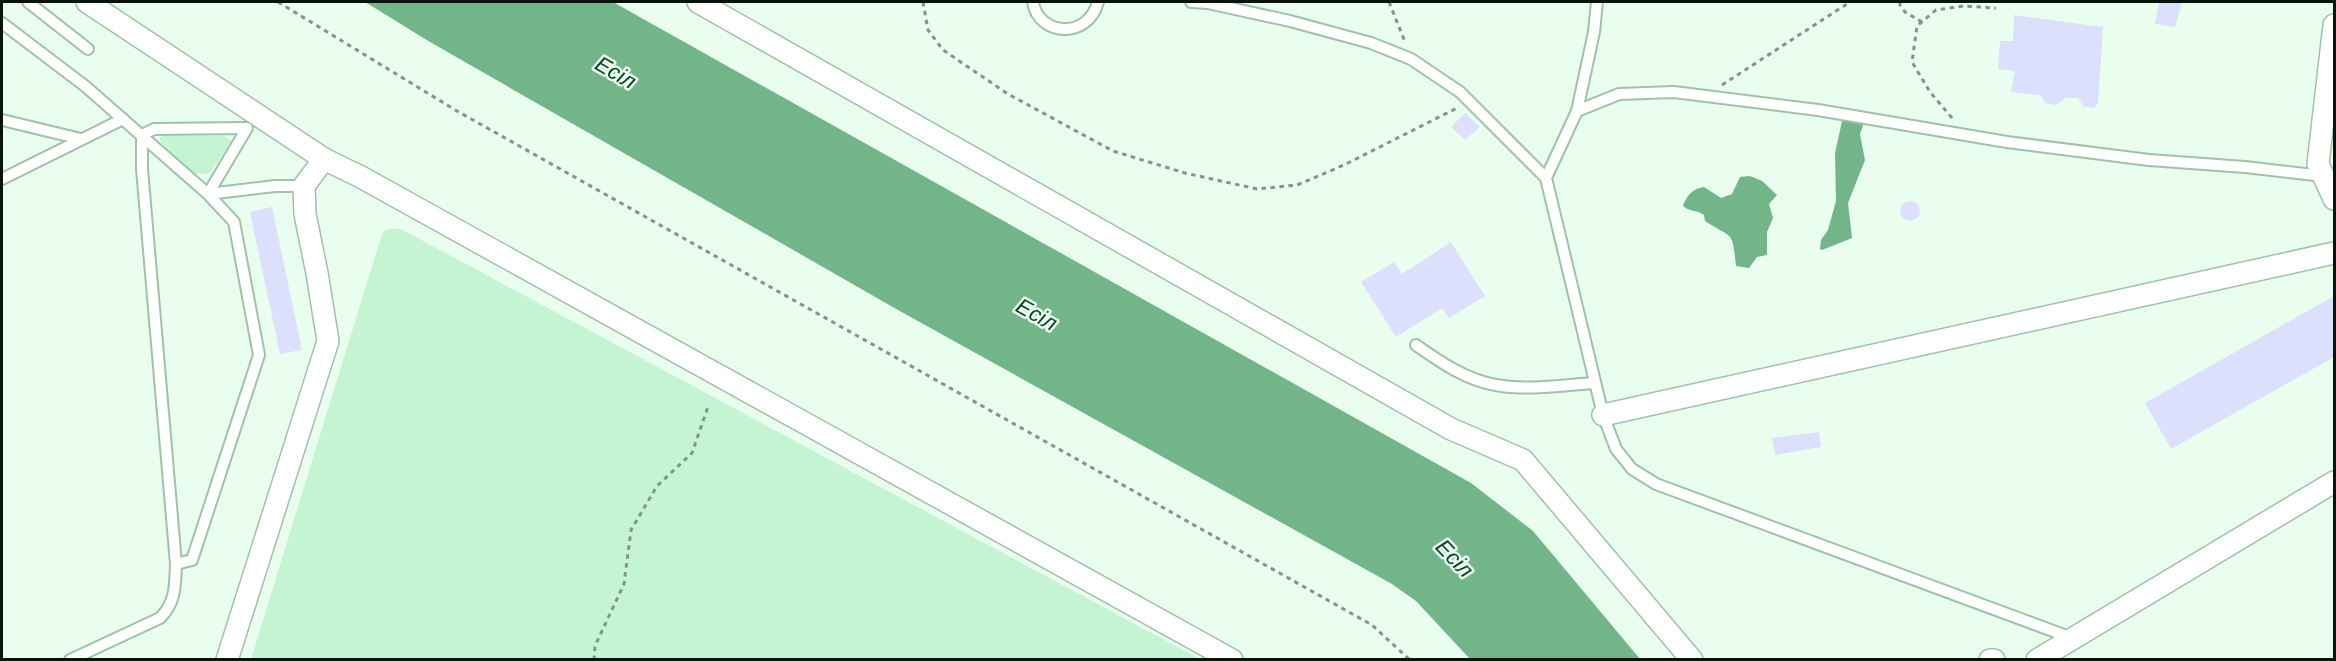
<svg xmlns="http://www.w3.org/2000/svg" width="2336" height="661" viewBox="0 0 2336 661" font-family="Arial,sans-serif">
<rect width="100%" height="100%" fill="#e9feef"/>
<g fill="#c5f4d3">
<polygon points="164,136 225,136 231,141 211,172 207,174 191,173 160,141 160,137"/>
<polygon points="391,229 401,229 1200,659 251,659 383,231"/>
</g>
<g fill="#71b589">
<polygon points="365,2 613,2 1471,483 1533,531 1640,659 1470,659 1416,601 1392,584 898,310 430,42"/>
<polygon points="1843,117 1864,122 1860,134 1865,160 1848,203 1852,238 1822,250 1820,249 1821,240 1828,230 1836,201 1835,153"/>
<path d="M1750,176l12,5 15,14 -8,9 4,14 -6,14v23l-10,2 -8,11 -13,-2c-4,-37 -2,-26 -31,-45l-1,-6c-7,-5 -14,-3 -21,-9 4,-11 9,-17 21,-19l17,11 11,-4 8,-17z"/>
</g>
<g fill="#dce0fc">
<polygon points="2159,2 2182,2 2175,27 2155,24"/>
<polygon points="2014,15 2103,27 2098,103 2094,108 2083,106 2078,98 2065,98 2056,105 2045,103 2040,95 2011,92 2015,71 1998,69 2000,41 2013,41"/>
<polygon points="1465,113 1480,127 1465,140 1451,127"/>
<circle cx="1910" cy="211" r="10"/>
<polygon points="272,207 302,350 280,354 250,212"/>
<polygon points="1451,242 1485,296 1449,318 1442,308 1396,337 1361,282 1394,262 1402,274"/>
<polygon points="2334,296 2334,357 2171,449 2145,403"/>
<polygon points="1819,432 1821,447 1775,455 1772,438"/>
</g>
<g fill="none" stroke-linecap="round" stroke-linejoin="round">
<defs>
<g id="lane">
<polyline points="28,2 88,49"/>
<path d="M1033,2c5,34 55,38 65,0"/>
<polyline points="1191,2 1208,3 1290,21 1371,43 1411,59 1460,92 1546,178"/>
<polyline points="1597,2 1594,32 1577,111 1546,178 1603,415 1616,449 1632,469 1656,484 2072,638"/>
<polyline points="2,23 85,86 208,194 234,222 259,355 192,560 176,564"/>
<polyline points="1577,111 1619,94 1674,92 1818,110 2007,142 2149,160 2245,167 2323,176"/>
<polyline points="2,120 81,139"/>
<polyline points="2,179 123,119"/>
<path d="M1416,345c24,17 50,35 80,40 32,6 66,0 99,-2"/>
<path d="M70,660l90,-42c16,-16 15,-32 16,-54l-34,-395v-34l12,-6 93,-1 -39,66 67,-8h29"/>
</g>
<g id="street">
<polyline points="87,2 324,159"/>
<polyline points="698,2 1451,429 1523,460 1692,660"/>
<polyline points="2334,25 2318,164 2334,199"/>
<polyline points="1603,415 2334,253"/>
<polyline points="227,660 328,341 317,273 305,214 304,186 324,159 361,177 1232,660"/>
<polyline points="1990,660 1994,660"/>
<polyline points="2037,660 2334,482"/>
</g>
</defs>
<use href="#lane" stroke="#a0c1aa" stroke-width="14"/>
<use href="#street" stroke="#a0c1aa" stroke-width="24"/>
<g stroke="#839488" stroke-width="3" stroke-dasharray="4.5 4.5" stroke-linecap="butt">
<polyline points="278,2 457,111 1372,625 1410,660"/>
<polyline points="923,2 928,30 943,50 1008,94 1113,151 1185,173 1257,189 1297,185 1344,165 1457,108"/>
<polyline points="1389,2 1405,42"/>
<polyline points="1900,2 1900,5 1905,12 1922,22"/>
<polyline points="1722,85 1850,2"/>
<polyline points="1952,118 1930,92 1912,62 1917,26 1936,10 1963,6 1996,8"/>
<polyline points="594,660 595,646 624,584 631,530 657,486 692,453 709,404"/>
</g>
<use href="#lane" stroke="#fff" stroke-width="10"/>
<use href="#street" stroke="#fff" stroke-width="21"/>
</g>
<g text-anchor="middle" stroke-width="5" stroke-linejoin="round" paint-order="stroke">
<g font-size="22" font-style="italic" fill="#093f22" stroke="#e9feef">
<text transform="translate(616 72) rotate(30)" y="8">Есіл</text>
<text transform="translate(1037 314) rotate(29)" y="8">Есіл</text>
<text transform="translate(1455 558) rotate(46)" y="8">Есіл</text>
</g>
</g>
<rect width="2336" height="661" fill="none" stroke="#07130b" stroke-width="6"/>
</svg>
